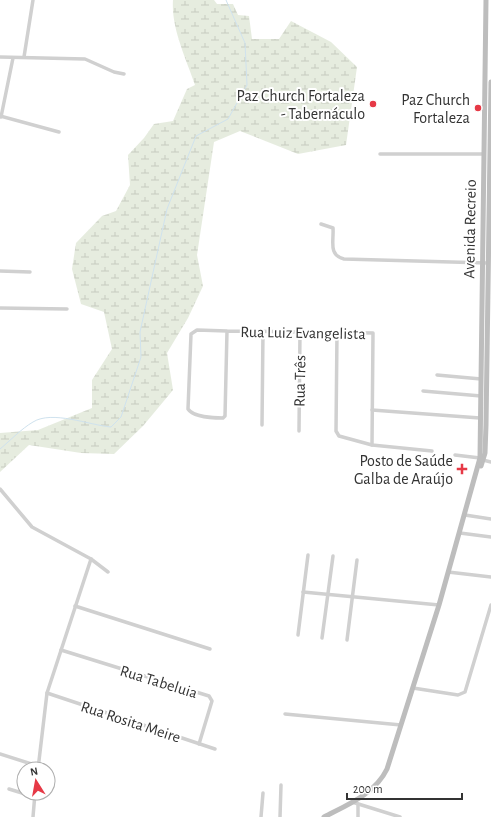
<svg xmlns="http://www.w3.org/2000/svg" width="491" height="817" viewBox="0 0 491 817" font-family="'Alegreya Sans',sans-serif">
<defs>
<pattern id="wetland-marsh" width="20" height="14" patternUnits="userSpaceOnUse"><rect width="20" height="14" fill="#e6ecdf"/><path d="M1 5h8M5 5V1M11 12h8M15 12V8" fill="none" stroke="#c6cbc0"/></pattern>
</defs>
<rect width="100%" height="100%" fill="#fff"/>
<path fill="url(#wetland-marsh)" d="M173,0h41l3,4h16l5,11 11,1 3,23h27l12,-18 40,21 26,25 -11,78 -48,9 -58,-23 -26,11 -17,113 6,31 -15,32 -21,35 6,37 -30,36 -29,28 -33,-1 -52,-8 -29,27v-39l38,-3 54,-22v-28l20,-31 -8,-37 -23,-8 -9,-35 4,-26 26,-27 14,-5 14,-26 -2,-30 16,-17 10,-14 19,-3 14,-32 8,-4c-9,-27 -24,-57 -22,-85z"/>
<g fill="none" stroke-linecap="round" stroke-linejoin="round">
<path stroke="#cfe2ee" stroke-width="1" d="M0,449c11,-9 21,-20 33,-27 19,-12 56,3 78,5l10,-10 20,-60 -1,-25 27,-123 29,-73 32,-17 19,-34 -2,-42 -19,-43"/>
<g stroke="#d0d0d0" stroke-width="3.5">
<polyline points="0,57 85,59 114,72 124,74"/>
<polyline points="24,57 33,0"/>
<polyline points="0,116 59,132"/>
<polyline points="1,117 13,58"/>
<polyline points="380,154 483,154"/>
<path d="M321,224l12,4c1,13 -5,27 11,31l143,4"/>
<polyline points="0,271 30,272"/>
<polyline points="0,308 67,309"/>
<path d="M227,331l-30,-1 -6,4 -3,75c5,8 26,9 35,9l2,-2 2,-85 146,2 -1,112"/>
<polyline points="337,332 336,431 339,436 372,445 432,451"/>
<polyline points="437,375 481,379"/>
<polyline points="423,391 481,396"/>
<polyline points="372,410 480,418"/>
<polyline points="262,425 263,331"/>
<polyline points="299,431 300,331"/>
<polyline points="455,455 480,458"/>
<polyline points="483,460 491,462"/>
<polyline points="0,489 32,527 91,559 108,572"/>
<polyline points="465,515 491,519"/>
<polyline points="460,533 491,537"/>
<polyline points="448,572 491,577"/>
<polyline points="303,592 439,605"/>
<polyline points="75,606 210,649"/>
<polyline points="298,635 308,555"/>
<polyline points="322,638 333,556"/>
<polyline points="347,640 357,560"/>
<polyline points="61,650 209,696 212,701 199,744"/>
<polyline points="413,688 458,695 465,692 491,605"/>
<polyline points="47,693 215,749"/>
<polyline points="285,714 401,725"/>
<polyline points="0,754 38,766"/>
<polyline points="38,769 47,693 91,559"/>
<polyline points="9,789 35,797"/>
<polyline points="352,802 400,817"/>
<polyline points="33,817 35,793"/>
<polyline points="261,817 263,793"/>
<polyline points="280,817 281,785"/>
<polyline points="358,817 358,804"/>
</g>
<g stroke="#bdbdbd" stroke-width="5">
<polyline points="481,466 485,453 486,425 491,82"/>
<path d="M324,817c23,-12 51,-23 63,-48l52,-164 41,-147 6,-458"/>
</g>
</g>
<g fill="#e63946" stroke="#fff" stroke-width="1.5">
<circle cx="373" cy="104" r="4"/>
<circle cx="478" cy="108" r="4"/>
<path d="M460 463h4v4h4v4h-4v4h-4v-4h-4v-4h4z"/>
</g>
<g text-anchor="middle" stroke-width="4" stroke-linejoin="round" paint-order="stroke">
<g font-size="16" fill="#333" stroke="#fff" text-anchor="end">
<text x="365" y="101">Paz Church Fortaleza<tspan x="365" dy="18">- Tabernáculo</tspan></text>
<text x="470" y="105">Paz Church<tspan x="470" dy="18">Fortaleza</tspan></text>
<text x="453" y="466">Posto de Saúde<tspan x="453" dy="18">Galba de Araújo</tspan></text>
</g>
<g font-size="16" fill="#333" stroke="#fff">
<text transform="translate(469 229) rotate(-89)" y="6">Avenida Recreio</text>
<text transform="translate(303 332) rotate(1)" y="6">Rua Luiz Evangelista</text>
<text transform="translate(299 381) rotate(-89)" y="6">Rua Três</text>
<text transform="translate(159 681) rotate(17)" y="6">Rua Tabeluia</text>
<text transform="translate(131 721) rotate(18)" y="6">Rua Rosita Meire</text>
</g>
</g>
<g transform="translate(36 781) rotate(349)"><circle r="19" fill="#ffffff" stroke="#adadad"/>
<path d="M0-3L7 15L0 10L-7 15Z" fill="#e63946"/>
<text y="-6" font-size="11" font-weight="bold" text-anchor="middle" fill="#333333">N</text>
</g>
<path d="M347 793v6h115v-6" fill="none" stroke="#333333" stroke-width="2"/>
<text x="353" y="793" font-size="12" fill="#333333" stroke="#ffffff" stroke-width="3" paint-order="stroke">200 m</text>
</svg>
